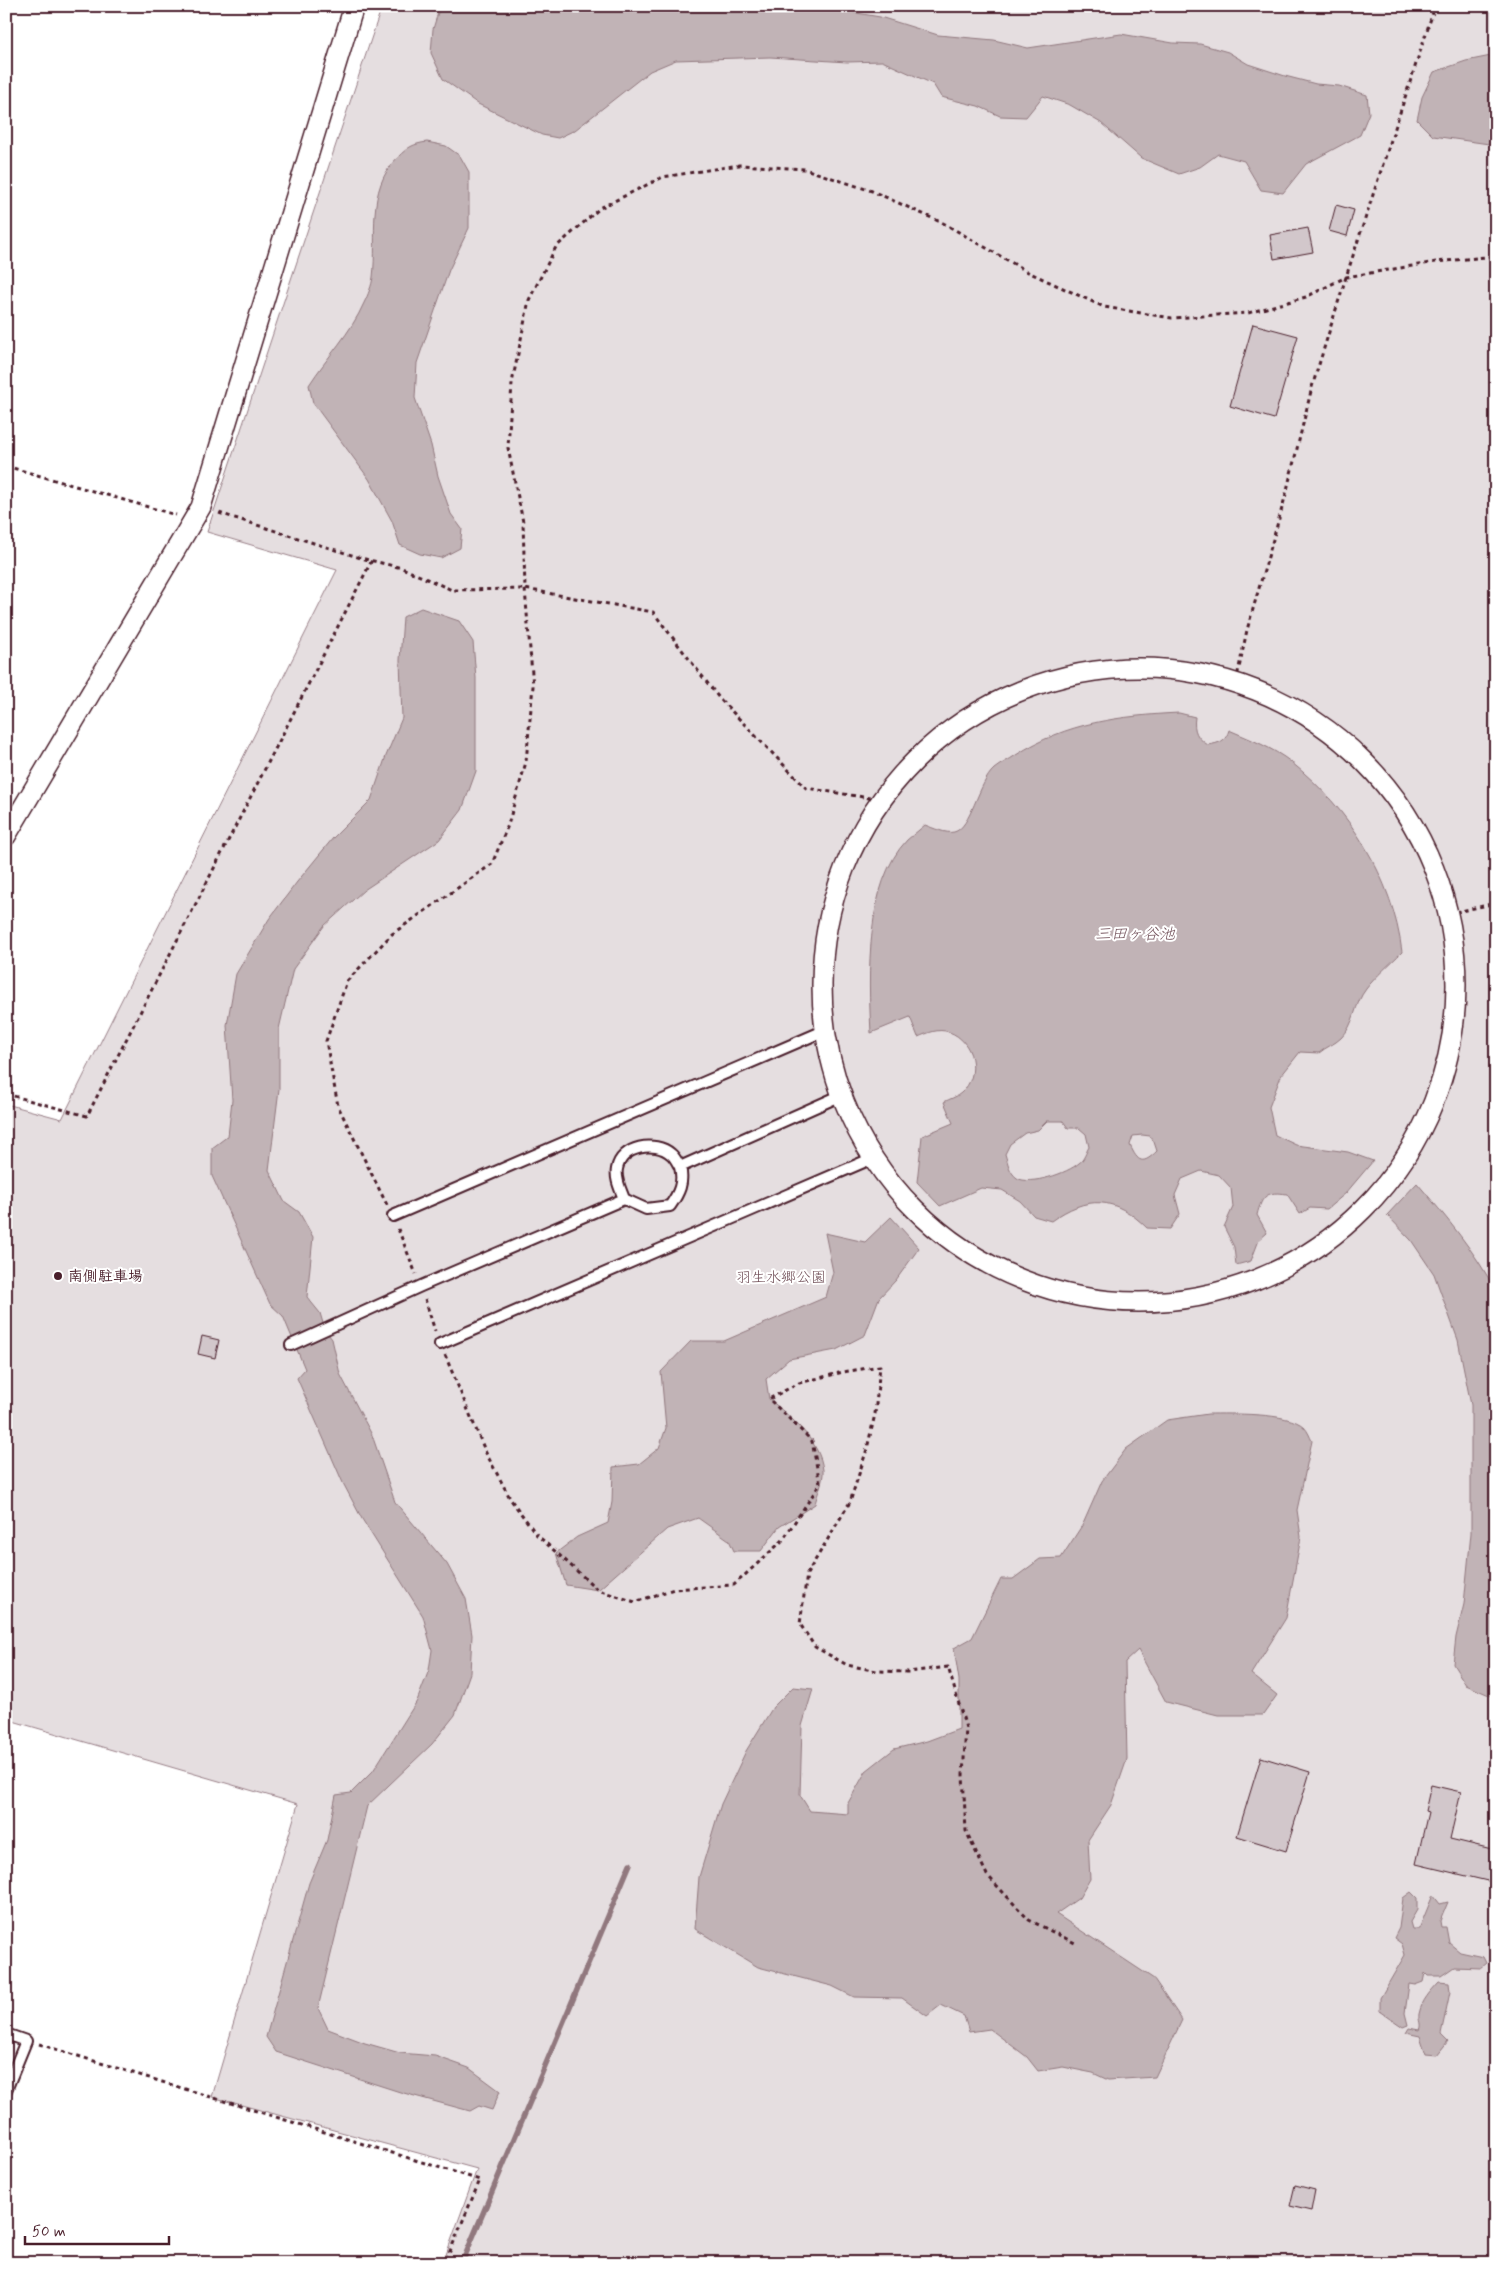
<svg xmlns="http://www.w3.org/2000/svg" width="1502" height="2269" viewBox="0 0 1502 2269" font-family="Mynerve,'Klee One',sans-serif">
<rect width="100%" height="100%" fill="#fff"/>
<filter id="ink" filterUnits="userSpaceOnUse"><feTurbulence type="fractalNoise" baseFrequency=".02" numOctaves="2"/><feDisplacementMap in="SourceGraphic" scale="10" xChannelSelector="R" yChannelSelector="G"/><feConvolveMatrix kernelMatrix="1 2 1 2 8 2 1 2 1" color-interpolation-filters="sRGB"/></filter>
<g filter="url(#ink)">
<polygon fill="#e5dee0" stroke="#987e86" points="382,6 1496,6 1496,2263 443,2263 477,2169 212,2097 298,1804 6,1719 6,1104 62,1119 337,570 207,532"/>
<g fill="#c1b3b6" stroke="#91787e" fill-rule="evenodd">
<polygon points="440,6 815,6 880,17 938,35 994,40 1028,48 1121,34 1173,43 1200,44 1228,52 1248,64 1285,76 1316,84 1339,86 1367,95 1369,113 1360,135 1306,164 1283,193 1261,190 1244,161 1218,154 1200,167 1179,174 1141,158 1101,123 1070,105 1043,96 1026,117 1000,116 978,106 941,97 933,84 882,61 847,62 770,57 676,60 650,71 575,130 558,138 542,135 478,104 443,79 431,53 433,29"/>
<polygon points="1496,55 1496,145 1433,136 1417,120 1422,97 1434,72 1466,61"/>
<path d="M427,142l19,4 14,10 9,16v56l-20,42 -32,93 -2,35 16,47 7,31 13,38 11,15 -2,19 -19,10 -21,-4 -20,-9 -8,-24 -23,-42 -56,-76 -4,-18c18,-28 42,-52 55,-82 4,-8 8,-18 9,-26 5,-41 -8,-87 25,-120 10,-10 15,-13 29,-15z"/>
<polygon points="421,608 459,621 473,642 476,678 476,771 462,810 439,840 364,890 324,926 293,969 279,1029 279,1089 269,1170 284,1201 299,1212 313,1237 307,1297 320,1313 325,1330 332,1339 340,1374 372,1435 395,1502 447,1564 466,1599 472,1635 470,1673 455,1715 432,1744 367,1806 318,2008 328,2029 365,2043 400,2053 435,2056 469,2068 500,2091 492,2110 479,2106 470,2111 400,2092 276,2052 266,2037 309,1883 327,1840 336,1795 351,1793 373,1771 417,1701 429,1670 432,1650 423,1616 362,1519 343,1483 297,1378 305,1369 283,1316 270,1304 212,1176 212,1148 228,1136 232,1100 227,1025 236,974 269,919 297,882 333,838 371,800 386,756 402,718 400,660 403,617"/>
<path d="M1179,713l16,4c-2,14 2,21 13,28 12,-2 18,-4 21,-15 21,9 44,18 62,32 58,46 102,116 111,190 -12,12 -26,24 -36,37 -12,15 -11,36 -25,49 -6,6 -15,9 -22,15l-19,-1 -19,24 -12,31 6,28 21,10 52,7 25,9 -27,32 -19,16 -17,-1 -10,6 -13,-20c-20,-3 -25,1 -30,21l10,18 -8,7 -8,21 -15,4 -2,-18 -10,-20 9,-20 -2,-19 -12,-13 -18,-4 -19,8 -7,16 5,19 -10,15 -23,-1c-32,-32 -60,-33 -96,-7l-17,-5 -14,-15 -18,-11 -21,-2 -41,18 -23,-24 5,-46 31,-13 -9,-21c5,-3 13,-5 17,-9 21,-18 12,-53 -12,-61 -11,-4 -21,1 -31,5l-8,-20 -39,16c-3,-57 -6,-149 36,-193 6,-5 12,-10 18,-15 8,3 21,9 29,7 17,-4 24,-49 40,-63 6,-5 15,-9 22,-14 51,-33 104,-39 163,-42zM1047,1121h16l5,7h11l7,6 3,13c-3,5 -5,13 -10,16 -11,10 -49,23 -62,15 -8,-6 -9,-15 -12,-24l5,-10 15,-11 13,-3zM1142,1135l8,1 4,6 3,9c-14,14 -19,12 -27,-6l3,-9z"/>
<path d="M1417,1183c29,34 59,69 79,109v406l-30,-13 -13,-21 3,-27 8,-33 7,-71v-128l-13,-65 -24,-66 -23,-34 -24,-25z"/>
<path d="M891,1217l28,31 -23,32 -17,18 -14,37 -29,15 -47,9 -23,20 3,20c21,18 51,41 54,71 1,10 -6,24 -8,34l-36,23 -18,24h-27l-5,-11 -31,-22 -31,11 -69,61 -32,-5 -10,-32 21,-16 31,-14 4,-21 1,-35 26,-3 20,-16 7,-20 -5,-56 30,-31h33l102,-44 7,-25 -8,-39 40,9z"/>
<path d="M1208,1414c21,0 81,-2 96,13 4,4 6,10 8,14l-15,69 4,27 -15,81 -35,56 26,21 -14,20h-45l-52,-13 -28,-52 -13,12 2,97 -16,46 -23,35 2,39 -11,19 -23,16 98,65 28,41 -27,57 -47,3 -15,-7 -30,-6 -25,4 -11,-14 -37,-28 -21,3 -5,-16 -23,-11 -14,11 -25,-18 -48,-1 -22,-11 -74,-19 -63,-38 4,-52 22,-73 25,-53 27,-44 20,-20 20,2 -11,37 -2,69 10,16 38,3v-11l18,-32 28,-22 33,-8 32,-12v-49l-5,-32 18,-10 29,-59h12l27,-20 21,-1 22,-34 19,-43 24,-32 41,-29z"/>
<polygon points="1411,1892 1417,1898 1417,1910 1410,1922 1412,1929 1419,1929 1433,1895 1440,1904 1448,1902 1440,1921 1441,1927 1446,1927 1449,1943 1460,1952 1483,1957 1486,1963 1480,1968 1454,1967 1441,1976 1428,1976 1425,1973 1423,1982 1415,1985 1409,1984 1405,2013 1408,2025 1403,2027 1380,2011 1380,1998 1405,1955 1402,1944 1394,1938 1399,1928 1403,1898"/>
<path d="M1439,1982l10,1 1,9 -9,42 7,7 -11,14 -11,-1 -6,-18 -14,-3 3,-5 10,2c3,-6 -1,-9 0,-16 3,-14 11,-22 20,-32z"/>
</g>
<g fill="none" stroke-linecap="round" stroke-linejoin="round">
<polyline stroke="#91787e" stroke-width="5.5" points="462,2263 630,1864"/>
</g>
<g fill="#d2c7cb" stroke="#4a1f2b">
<polygon points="1336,205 1354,210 1347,236 1329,231"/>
<polygon points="1308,228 1313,252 1274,259 1270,235"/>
<polygon points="1253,324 1298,336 1274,419 1230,406"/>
<polygon points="202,1336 219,1340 215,1358 198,1354"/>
<polygon points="1261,1757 1310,1772 1286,1851 1237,1836"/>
<polygon points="1431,1785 1461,1792 1450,1839 1496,1850 1496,1883 1416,1864 1428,1812 1425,1811"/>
<polygon points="1295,2185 1315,2190 1311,2211 1290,2206"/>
</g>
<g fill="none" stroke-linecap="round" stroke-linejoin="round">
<defs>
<g id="lane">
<path d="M680,1167c4,16 -1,26 -10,39l-24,3 -22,-10c-3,-9 -9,-19 -7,-30 4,-23 38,-29 54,-15 4,3 6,8 9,13l162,-72"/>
<polyline points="393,1216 826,1030"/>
<polyline points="440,1344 873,1158"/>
<polyline points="291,1345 421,1286 624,1199"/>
<polyline points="6,2034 26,2041 6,2090"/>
</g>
<g id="street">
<circle cx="1139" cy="985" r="317"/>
<polyline points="6,836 201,507 354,6"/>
</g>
</defs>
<use href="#lane" stroke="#4a1f2b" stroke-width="14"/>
<use href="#street" stroke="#4a1f2b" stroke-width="22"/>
<g stroke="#4a1f2b" stroke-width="3" stroke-dasharray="4 4" stroke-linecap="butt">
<polyline points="6,466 176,515"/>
<polyline points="219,513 361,558 402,568 452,590 525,589 653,612 719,698 806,788 882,800"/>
<polyline points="1236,682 1247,630 1286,494 1312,387 1346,277 1435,6"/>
<polyline points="1448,914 1496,903"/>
<polyline points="6,1094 87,1116 372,560"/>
<polyline points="387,1205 338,1106 326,1041 347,981 392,934 492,864 508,825 526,762 533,686 525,589 523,522 508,448 512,383 529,300 556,247 600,208 663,177 739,165 805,169 872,191 945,224 1028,272 1104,307 1172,318 1248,313 1306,297 1346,277 1436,262 1496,256"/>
<polyline points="398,1229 416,1274"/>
<polyline points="425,1299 435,1331"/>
<polyline points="445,1355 486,1453 511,1500 537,1535 598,1590 635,1602 674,1589 734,1585 782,1541 820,1484 812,1441 769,1399 799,1383 843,1372 880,1366 875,1414 867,1449 850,1502 807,1574 800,1624 815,1647 847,1665 877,1671 908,1672 948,1667 966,1728 963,1775 966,1831 987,1875 1029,1920 1075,1943"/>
<polyline points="39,2044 480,2180 445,2263"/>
</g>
<use href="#lane" stroke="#fff" stroke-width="10"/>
<use href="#street" stroke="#fff" stroke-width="19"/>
</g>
</g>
<circle fill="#4a1f2b" stroke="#fff" stroke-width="2" cx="58" cy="1276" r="5"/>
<g text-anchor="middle" stroke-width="4" stroke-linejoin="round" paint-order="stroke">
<g font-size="15" font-weight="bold" fill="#4a1f2b" stroke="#fff" text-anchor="start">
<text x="68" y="1281">南側駐車場</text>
</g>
<g font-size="15" fill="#714f58" stroke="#fff">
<text x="781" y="1282">羽生水郷公園</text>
</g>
<g font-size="16" font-style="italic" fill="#74535c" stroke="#fff">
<text x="1135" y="939">三田ヶ谷池</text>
</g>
</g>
<rect width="1502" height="2269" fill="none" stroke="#fff" stroke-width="25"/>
<rect x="12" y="12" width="1477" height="2244" fill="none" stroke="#4a1f2b" stroke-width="2" filter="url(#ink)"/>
<path d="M25 2236v8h144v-8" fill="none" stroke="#4a1f2b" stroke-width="2.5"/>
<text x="32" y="2236" font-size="15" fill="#4a1f2b" stroke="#ffffff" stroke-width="4" paint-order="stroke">50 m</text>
</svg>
